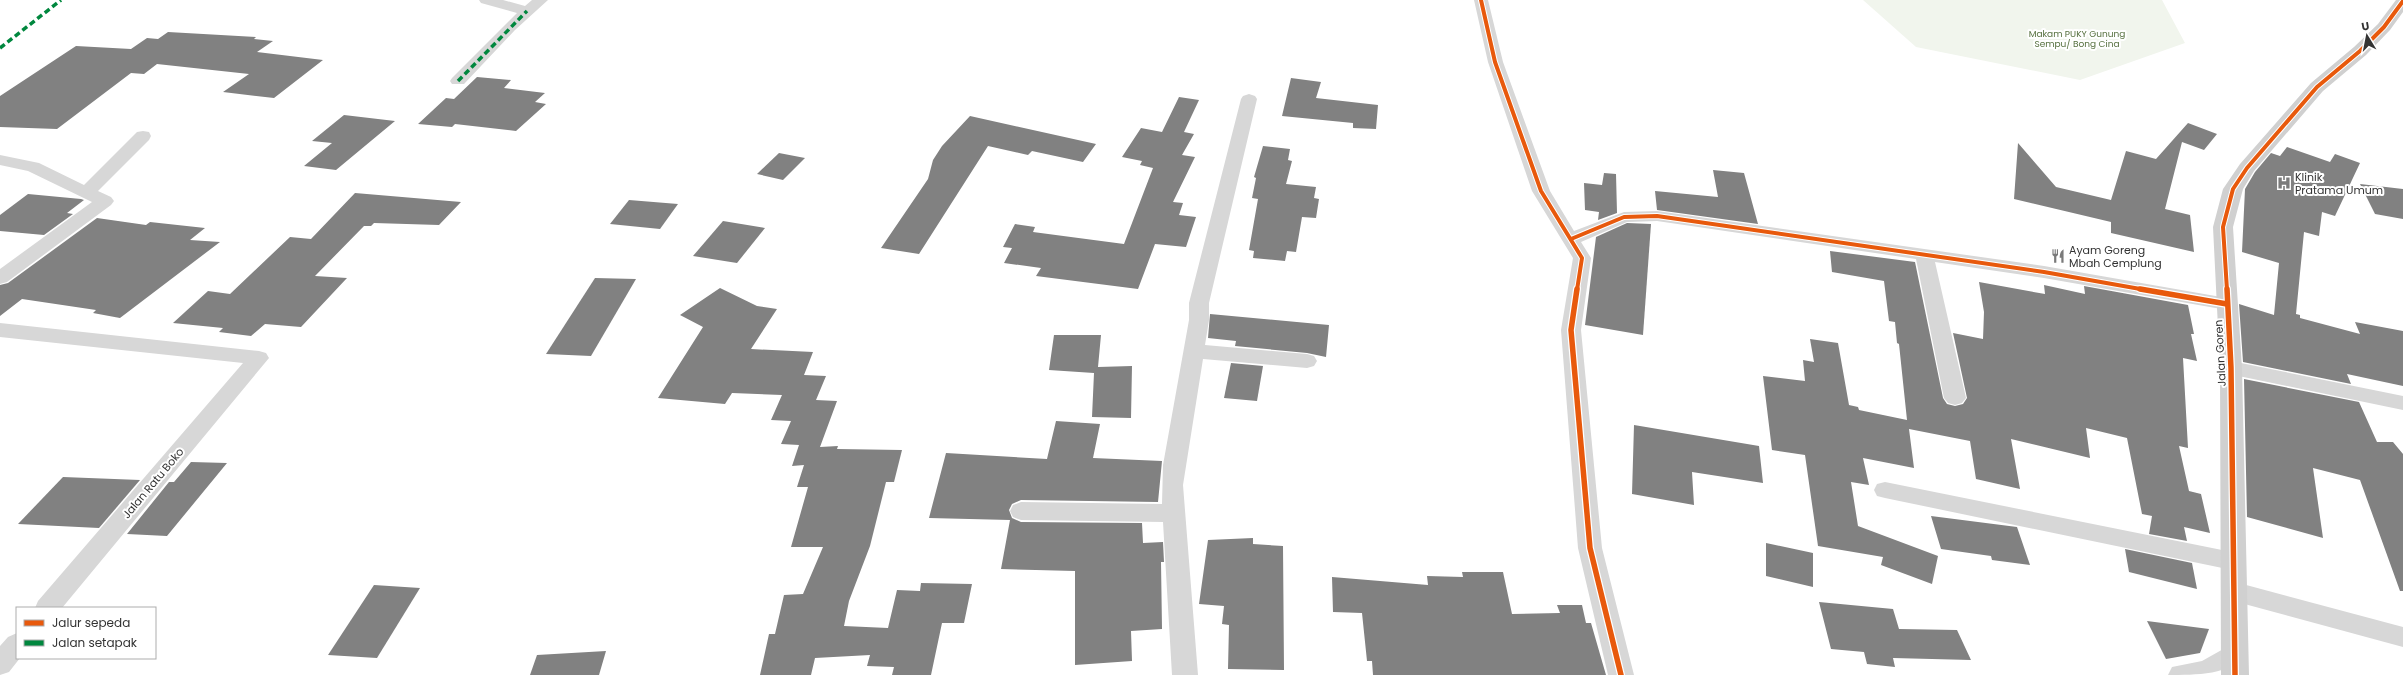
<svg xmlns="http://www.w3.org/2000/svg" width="2403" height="675" viewBox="0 0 2403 675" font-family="Poppins,sans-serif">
<rect width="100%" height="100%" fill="#fff"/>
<polygon fill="#f1f5ed" points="1863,0 2162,0 2185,43 2080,80 1916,47"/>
<g fill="#818181">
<polygon points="168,32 256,37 254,39 273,41 257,52 323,60 274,98 223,92 249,74 157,64 144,74 131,73 57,129 0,127 0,96 76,46 131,49 147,38 158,39"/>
<polygon points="477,77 511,80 504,88 545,93 535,102 546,104 516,131 455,124 452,127 418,124 446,98 454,99"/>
<polygon points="1291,78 1321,82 1316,98 1378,105 1376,129 1353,128 1353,123 1282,116"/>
<polygon points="1179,97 1199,100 1184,132 1194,134 1182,155 1195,157 1173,202 1183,203 1179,215 1196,217 1186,247 1155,244 1138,289 1036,276 1041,268 1004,263 1012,248 1003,247 1015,224 1035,227 1033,232 1124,244 1153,168 1140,165 1142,161 1122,157 1141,128 1162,132"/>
<polygon points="344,115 395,121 336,170 304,166 332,143 312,141"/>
<polygon points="970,116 1096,144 1083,162 1032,151 1028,155 988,146 919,254 881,248 928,179 933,160 942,146"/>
<polygon points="2188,123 2217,134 2204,150 2182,142 2165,209 2190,215 2194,252 2111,233 2111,222 2014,199 2018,143 2056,187 2111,200 2126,151 2156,159"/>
<polygon points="1263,146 1290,149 1288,160 1292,161 1286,184 1316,187 1314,198 1319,199 1316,218 1302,217 1296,252 1287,251 1285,261 1253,258 1254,251 1249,250 1258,199 1252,198 1256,178 1254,177"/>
<polygon points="2287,147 2330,162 2335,154 2360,163 2335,216 2322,212 2319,236 2304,232 2296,314 2300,315 2300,318 2360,334 2355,322 2403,331 2403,386 2347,374 2351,384 2243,362 2239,304 2274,315 2279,263 2242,252 2245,189 2255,172 2271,153 2280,156"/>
<polygon points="779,153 805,158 783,180 757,174"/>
<polygon points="1713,170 1744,173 1758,224 1657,210 1655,191 1718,197"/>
<polygon points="1604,173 1616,174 1617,213 1598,220 1599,212 1585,210 1584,183 1602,185"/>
<polygon points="2360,184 2403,189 2403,219 2375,214"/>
<polygon points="355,193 461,202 439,225 374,223 371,226 364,226 315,276 347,278 301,327 265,324 251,336 219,332 223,328 173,323 208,291 230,294 290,237 311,239"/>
<polygon points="28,194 81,199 84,200 67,213 73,214 44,235 0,231 0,215"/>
<polygon points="629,200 678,204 660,229 610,224"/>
<polygon points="97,218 146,225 150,222 205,228 190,240 220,242 120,318 93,313 96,310 22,299 0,316 0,285 8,283"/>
<polygon points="723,221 765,228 737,263 693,256"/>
<polygon points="1627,223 1651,224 1643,335 1585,325 1596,237"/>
<polygon points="1830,251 1915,262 1943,398 1947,404 1955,406 1963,404 1967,398 1953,333 1983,339 1984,312 1979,282 2045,294 2044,285 2085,294 2084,286 2188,305 2194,334 2191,334 2197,361 2183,358 2188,448 2179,446 2189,491 2201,494 2210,533 2184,527 2187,541 2149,534 2152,516 2142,514 2127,438 2086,428 2090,458 2011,439 2020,489 1976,479 1970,441 1909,429 1914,468 1863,458 1869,485 1851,482 1858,526 1938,556 1932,584 1881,565 1883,557 1818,546 1805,455 1772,450 1763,376 1805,381 1803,360 1814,362 1810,339 1838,343 1849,405 1858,407 1859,410 1907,420 1899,344 1897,343 1895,322 1889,321 1884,281 1832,272"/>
<polygon points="595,278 636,279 591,356 546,354"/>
<polygon points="720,288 757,306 777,309 751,349 813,352 804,375 826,376 816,400 837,401 820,447 838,446 837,449 902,450 894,482 886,482 870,546 849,601 844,626 888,628 897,590 920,591 921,583 972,584 964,623 942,623 931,675 892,675 894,667 867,666 870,655 815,658 811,675 760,675 769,634 775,634 784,595 803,594 823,547 791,547 808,487 797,487 804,465 792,466 799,445 781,444 791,421 771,420 782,395 732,393 725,404 658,398 703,327 680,315"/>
<polygon points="1210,314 1329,325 1326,357 1307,353 1235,346 1236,341 1208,338"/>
<polygon points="1054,335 1101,335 1098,367 1132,366 1131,418 1092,417 1094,373 1049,370"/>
<polygon points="1231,363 1263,366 1257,401 1224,398"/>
<polygon points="2244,379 2359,402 2377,442 2393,442 2403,454 2403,591 2400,591 2360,480 2313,468 2323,538 2247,517"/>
<polygon points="1056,421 1100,424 1093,458 1162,461 1158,502 1021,500 1012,504 1009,510 1012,518 1021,522 1142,523 1143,543 1163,542 1164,562 1161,562 1162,629 1131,631 1132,661 1075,665 1075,571 1001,569 1010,520 929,518 946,453 1047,459"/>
<polygon points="1634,425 1759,446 1763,483 1692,472 1694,505 1632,494"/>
<polygon points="191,462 227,463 167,536 127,534 169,482 174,482"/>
<polygon points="63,477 140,480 99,528 18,524"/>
<polygon points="1931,516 2017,527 2030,565 1992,560 1991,556 1941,549"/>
<polygon points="1253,538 1253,544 1283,546 1284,670 1228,669 1229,625 1222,624 1224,606 1199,604 1208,540"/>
<polygon points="1766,543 1813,553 1813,587 1766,576"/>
<polygon points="2125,549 2192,563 2197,589 2129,572"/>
<polygon points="1462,572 1503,572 1512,614 1560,613 1557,605 1582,605 1586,623 1591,623 1606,675 1373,675 1372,661 1367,661 1362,613 1333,612 1332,577 1428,585 1427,576 1463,577"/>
<polygon points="374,585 420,588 377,658 328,655"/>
<polygon points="1819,602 1893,609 1899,629 1957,630 1971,660 1893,658 1895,667 1867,664 1864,652 1831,649"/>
<polygon points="2147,621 2209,629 2200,653 2166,659"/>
<polygon points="606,651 599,675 530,675 537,655"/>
</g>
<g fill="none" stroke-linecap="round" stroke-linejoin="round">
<g fill="#d7d7d7" fill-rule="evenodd">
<polygon points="479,0 503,0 525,6 532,0 548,0 515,30 464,84 452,84 450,81 452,78 517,13 481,3"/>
<polygon points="1474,0 1488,0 1503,62 1550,191 1574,231 1624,212 1657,211 2044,266 2227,298 2234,300 2237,304 2234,308 2227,310 2044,278 1935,262 1966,398 1962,403 1955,405 1948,403 1944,398 1916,259 1657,221 1627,222 1581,242 1591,258 1581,330 1602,548 1634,675 1608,675 1578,548 1561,330 1573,258 1532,191 1488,62"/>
<polygon points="1249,94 1255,96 1257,99 1209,303 1209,320 1205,345 1307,354 1314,356 1317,361 1314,366 1307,368 1203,359 1183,485 1198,675 1172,675 1163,522 1021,520 1013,517 1010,511 1013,505 1021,502 1162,504 1163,465 1189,320 1189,303 1241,99 1243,96"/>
<polygon points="143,131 149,132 151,136 149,140 98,191 111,197 114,201 111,205 7,282 0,284 0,269 92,202 28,171 0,165 0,155 39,163 84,185 137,132"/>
<polygon points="0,323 259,351 266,353 269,358 62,608 35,608 38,601 243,363 0,337"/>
<polygon points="2231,361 2403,396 2403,410 2224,373 2221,368 2224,363"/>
<polygon points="1885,482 2232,552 2240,554 2244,561 2240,568 2232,570 1885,498 1877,496 1874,490 1877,484"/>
<polygon points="2235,582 2403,627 2403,647 2226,599 2223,592 2226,585"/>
<polygon points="17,633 17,658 20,658 9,672 0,675 0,646 8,637"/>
<path d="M2234,643l9,3 4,8c-15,21 -52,21 -79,21l4,-8 30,-6z"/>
</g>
<polygon fill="#d0d0d0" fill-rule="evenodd" points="2396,0 2403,0 2403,12 2390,30 2366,55 2323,91 2254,171 2243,189 2233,227 2242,368 2249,675 2221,675 2220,368 2213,227 2223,189 2240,164 2311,83 2354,47 2378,24"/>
<g stroke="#00873e" stroke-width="3.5" stroke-dasharray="6 3.5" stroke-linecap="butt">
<polyline points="0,48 61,0"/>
<polyline points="458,81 527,11"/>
</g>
<defs>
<g id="cycleway-far1">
<polyline points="1481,0 1495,62 1541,191 1582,258 1577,290"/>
<polyline points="1571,239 1624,217 1657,216 2044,272 2146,290"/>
<polyline points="2227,290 2223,227 2233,189 2247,168 2317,87 2360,51 2384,27 2403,1"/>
</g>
<g id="cycleway">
<polyline points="1577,289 1571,330 1590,548 1621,675"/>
<polyline points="2140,289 2227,304"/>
<polyline points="2227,289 2231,368 2235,675"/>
</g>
</defs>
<use href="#cycleway-far1" stroke="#fff" stroke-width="6"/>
<use href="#cycleway" stroke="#fff" stroke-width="8"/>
<use href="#cycleway-far1" stroke="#e8590c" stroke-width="4"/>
<use href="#cycleway" stroke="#e8590c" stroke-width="5.5"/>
</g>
<defs>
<symbol id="hospital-bare" viewBox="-9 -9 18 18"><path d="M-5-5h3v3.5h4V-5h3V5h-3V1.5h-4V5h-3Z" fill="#7a7a7a" stroke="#fff" stroke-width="2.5" paint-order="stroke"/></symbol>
<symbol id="restaurant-bare" viewBox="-9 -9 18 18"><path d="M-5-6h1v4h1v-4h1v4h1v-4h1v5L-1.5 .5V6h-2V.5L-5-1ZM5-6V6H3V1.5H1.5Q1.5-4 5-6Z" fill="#7a7a7a" stroke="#fff" stroke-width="2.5" paint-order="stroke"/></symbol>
</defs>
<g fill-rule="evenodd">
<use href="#hospital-bare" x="2274" y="173" width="20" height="20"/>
<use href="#restaurant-bare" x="2048" y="246" width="20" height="20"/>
</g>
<g text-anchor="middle" stroke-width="4" stroke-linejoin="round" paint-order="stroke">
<g font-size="9" fill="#56703f" stroke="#fff">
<text x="2077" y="37">Makam PUKY Gunung<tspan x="2077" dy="10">Sempu/ Bong Cina</tspan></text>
</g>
<g font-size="11" fill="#333" stroke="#fff" text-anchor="start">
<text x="2295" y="181">Klinik<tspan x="2295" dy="13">Pratama Umum</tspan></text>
<text x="2069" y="254">Ayam Goreng<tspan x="2069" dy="13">Mbah Cemplung</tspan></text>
</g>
<g font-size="11" fill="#333" stroke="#fff">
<text transform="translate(2220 353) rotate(-93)" y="4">Jalan Goren</text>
<text transform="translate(153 483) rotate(-50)" y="4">Jalan Ratu Boko</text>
</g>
</g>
<rect x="16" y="607" width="140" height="52" fill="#ffffff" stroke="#adadad"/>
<rect x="24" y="620" width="20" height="6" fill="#e8590c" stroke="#adadad"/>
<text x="52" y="627" font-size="12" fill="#333333">Jalur sepeda</text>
<rect x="24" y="640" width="20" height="6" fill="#00873e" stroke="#adadad"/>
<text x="52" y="647" font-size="12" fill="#333333">Jalan setapak</text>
<g transform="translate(2367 36) rotate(350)" stroke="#ffffff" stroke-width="3" paint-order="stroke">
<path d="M0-3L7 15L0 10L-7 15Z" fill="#333333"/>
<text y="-6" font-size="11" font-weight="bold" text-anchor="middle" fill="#333333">U</text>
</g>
</svg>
